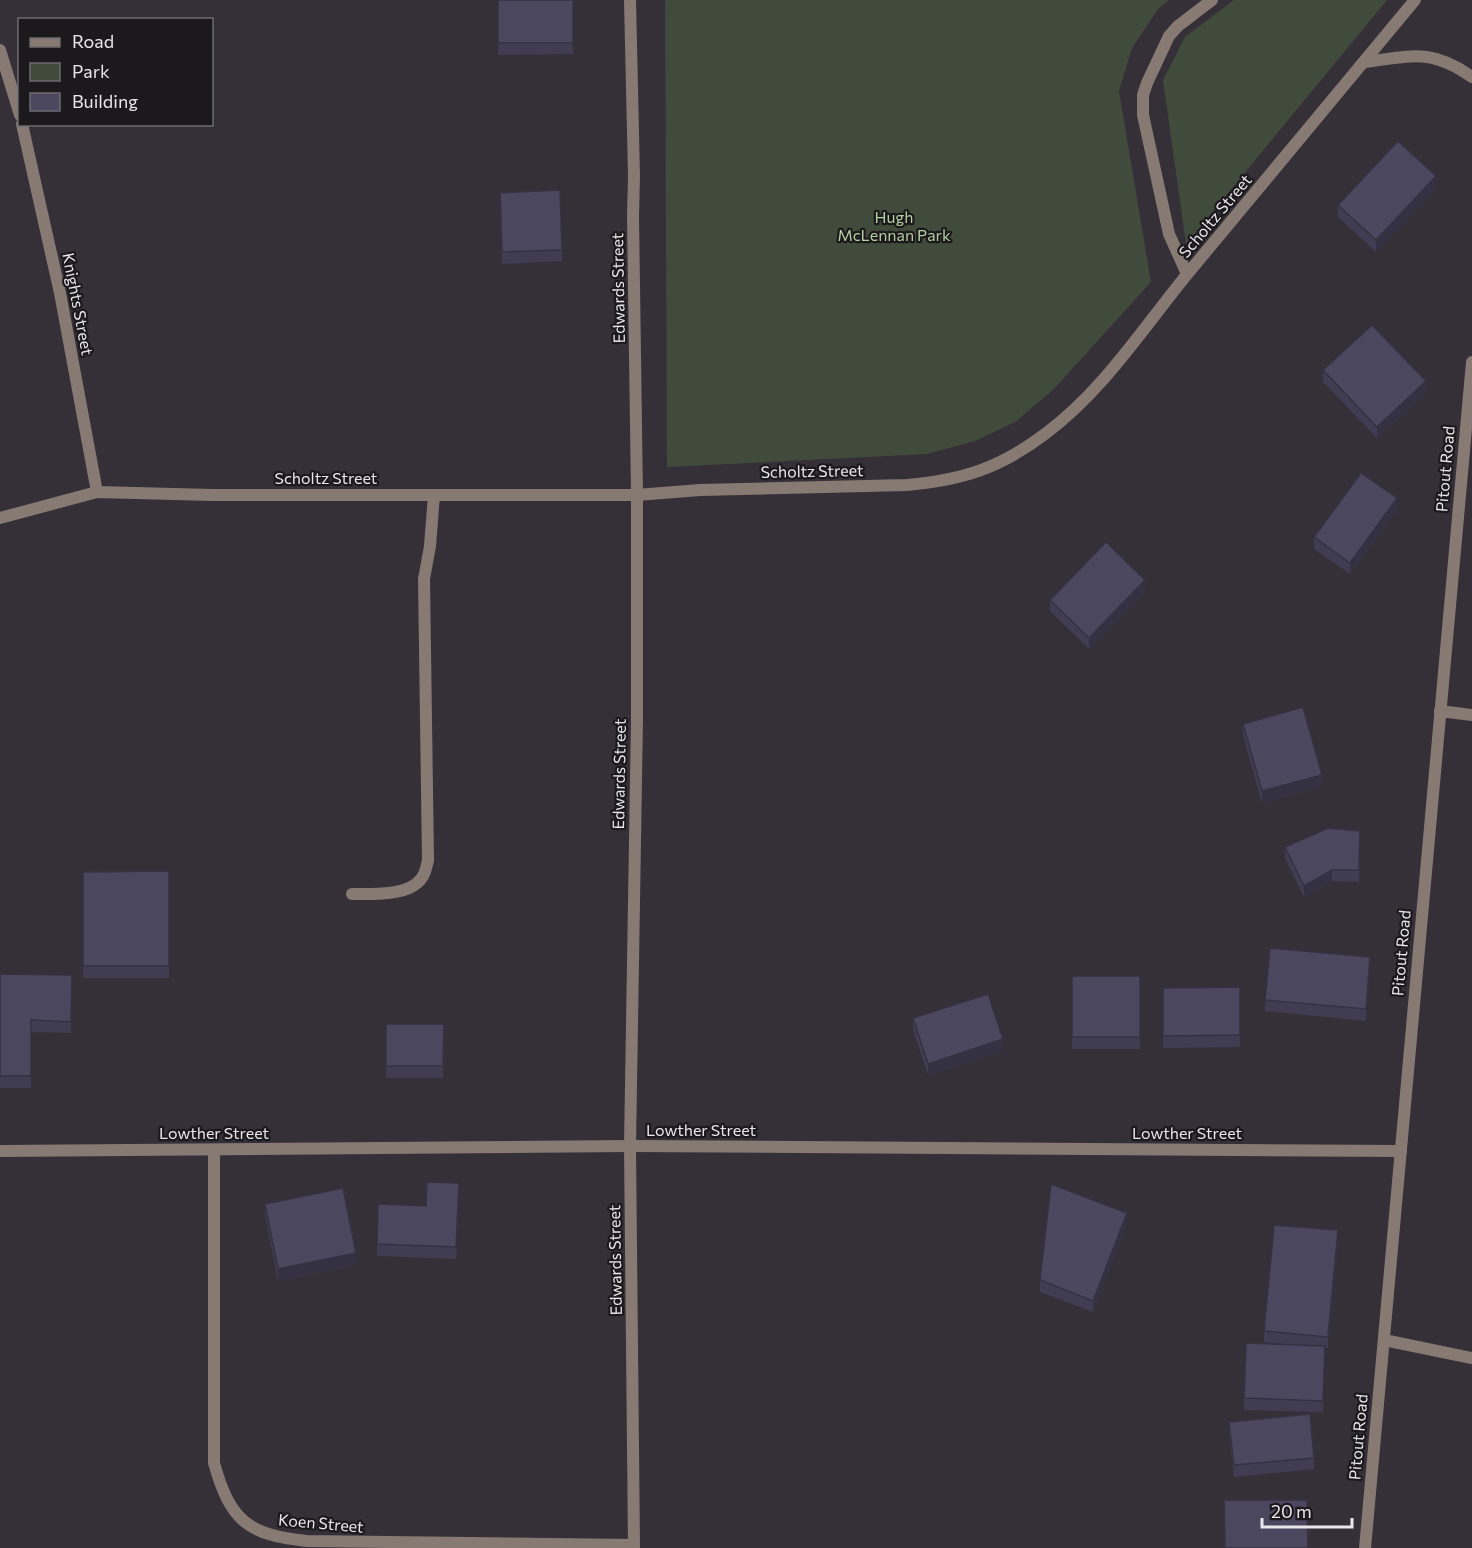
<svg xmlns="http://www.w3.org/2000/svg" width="1472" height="1548" viewBox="0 0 1472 1548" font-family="Commissioner,sans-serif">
<rect width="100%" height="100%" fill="#353038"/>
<g fill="#414b3b">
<polygon points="665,0 1169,0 1158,9 1132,48 1119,91 1151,282 1053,390 1015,422 975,441 927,454 667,467"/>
<polygon points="1234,0 1387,0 1186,244 1163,80 1185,37"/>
</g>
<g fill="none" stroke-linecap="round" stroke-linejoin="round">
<g stroke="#867a73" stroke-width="12">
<path d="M1365,62c47,-6 66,-14 107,15"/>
<polyline points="1440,711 1472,715"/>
<path d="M352,894c20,0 62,3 72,-20 2,-4 3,-10 4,-14l-4,-281 6,-33 4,-51"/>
</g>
<g stroke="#867a73" stroke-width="12">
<polyline points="630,0 634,176 633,216 637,495 637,719 630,1146 634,1548"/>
<polyline points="0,50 20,115"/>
<polyline points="22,124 60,293 97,492"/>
<polyline points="1187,274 1169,234 1143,115 1143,95 1147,83 1169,36 1178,26 1212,0"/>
<path d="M0,518l97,-26 115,3h425l63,-5 207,-5c56,-5 93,-17 138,-51 59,-44 98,-106 144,-162 75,-91 151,-181 226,-272"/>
<path d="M214,1150v313c16,57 33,72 93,78l327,4"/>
<polyline points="0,1151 630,1146 1401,1151"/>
<polyline points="1384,1340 1472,1358"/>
<polyline points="1365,1548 1472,362"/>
</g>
</g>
<g fill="#403d52">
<polygon points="498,0 573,0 573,54 498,55"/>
<polygon points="1436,188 1376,252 1338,217 1338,205"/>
<polygon points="500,204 562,250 562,261 502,264"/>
<polygon points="1323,370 1426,392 1377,438 1323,382"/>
<polygon points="1397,510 1350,574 1314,549 1314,537"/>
<polygon points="1145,591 1089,649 1050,611 1050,600"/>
<polygon points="1243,724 1322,786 1262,803 1243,735"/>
<polygon points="1360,831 1359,882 1332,881 1304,897 1285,858 1285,847"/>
<polygon points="169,871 169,978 83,978 83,872"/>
<polygon points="1370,969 1366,1021 1265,1011 1265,1000"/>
<polygon points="0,974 72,975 71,1033 31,1032 31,1088 0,1088"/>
<rect x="1072" y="976" width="68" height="73"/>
<polygon points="1240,987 1240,1047 1163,1048 1163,988"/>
<polygon points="913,1018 1003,1051 928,1075 913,1030"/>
<polygon points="386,1024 444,1024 443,1078 386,1078"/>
<polygon points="459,1195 456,1259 377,1256 377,1244"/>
<polygon points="265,1204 356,1265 278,1281 265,1215"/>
<polygon points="1127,1224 1093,1312 1040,1292 1040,1280"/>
<polygon points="1338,1242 1328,1348 1325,1348 1323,1412 1244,1410 1244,1398 1284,1344 1264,1342 1264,1331"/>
<polygon points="1229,1422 1314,1458 1314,1469 1234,1477 1229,1433"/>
</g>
<g fill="#343242">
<polygon points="1436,176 1436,188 1376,252 1376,240"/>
<polygon points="1426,381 1426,392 1377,438 1377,427"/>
<polygon points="1397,498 1397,510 1350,574 1350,563"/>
<polygon points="1145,580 1145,591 1089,649 1089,638"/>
<polygon points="1322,775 1322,786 1262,803 1262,791"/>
<polygon points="1332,870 1332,881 1304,897 1304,886"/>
<polygon points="1370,957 1370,969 1366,1021 1366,1009"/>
<polygon points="1003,1039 1003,1051 928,1075 928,1064"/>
<polygon points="1127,1213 1127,1224 1093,1312 1093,1301"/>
<polygon points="1338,1230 1338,1242 1328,1348 1328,1337"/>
<polygon points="356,1253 356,1265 278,1281 278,1269"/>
</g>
<g fill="#4a475f" stroke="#343242" stroke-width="1.5">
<rect x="498" y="0" width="75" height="43"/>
<polygon points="1398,141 1436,176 1376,240 1338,205"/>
<polygon points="560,190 562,250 502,252 500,193"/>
<polygon points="1372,325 1426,381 1377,427 1323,370"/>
<polygon points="1361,473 1397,498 1350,563 1314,537"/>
<polygon points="1106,542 1145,580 1089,638 1050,600"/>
<polygon points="1303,707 1322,775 1262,791 1243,724"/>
<polygon points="1328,828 1360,831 1359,870 1332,870 1304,886 1285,847"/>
<polygon points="169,871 169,966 83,966 83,872"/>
<polygon points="1270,948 1370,957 1366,1009 1265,1000"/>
<polygon points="0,974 72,975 71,1022 31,1020 31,1076 0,1076"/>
<rect x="1072" y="976" width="68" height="61"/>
<polygon points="1240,987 1240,1035 1163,1036 1163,988"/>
<polygon points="988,994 1003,1039 928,1064 913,1018"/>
<polygon points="386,1024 444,1024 443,1066 386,1066"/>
<polygon points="427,1182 459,1183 456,1247 377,1244 378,1204 426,1206"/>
<polygon points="1051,1184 1127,1213 1093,1301 1040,1280"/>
<polygon points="343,1188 356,1253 278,1269 265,1204"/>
<polygon points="1274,1225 1338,1230 1328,1337 1264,1331"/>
<polygon points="1246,1343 1325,1346 1323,1401 1244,1398"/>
<polygon points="1310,1414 1314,1458 1234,1465 1229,1422"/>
<polygon points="1224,1500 1307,1500 1308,1548 1225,1548"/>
</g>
<g text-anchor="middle" stroke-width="4.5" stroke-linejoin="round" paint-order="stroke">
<g font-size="16" fill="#e9e6eb" stroke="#1b191c">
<text transform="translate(1215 216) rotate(-50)" y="6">Scholtz Street</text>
<text transform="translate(618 288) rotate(-91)" y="6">Edwards Street</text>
<text transform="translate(78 304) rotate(79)" y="6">Knights Street</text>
<text transform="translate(1445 469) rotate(-85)" y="6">Pitout Road</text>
<text transform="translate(812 471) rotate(-1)" y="6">Scholtz Street</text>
<text x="326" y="484">Scholtz Street</text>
<text transform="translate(619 774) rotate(-89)" y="6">Edwards Street</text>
<text transform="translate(1401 953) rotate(-85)" y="6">Pitout Road</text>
<text x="701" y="1136">Lowther Street</text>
<text x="214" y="1139">Lowther Street</text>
<text x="1187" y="1139">Lowther Street</text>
<text transform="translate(615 1260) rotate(-91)" y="6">Edwards Street</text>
<text transform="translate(1358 1437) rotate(-85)" y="6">Pitout Road</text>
<text transform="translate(321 1523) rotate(5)" y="6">Koen Street</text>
</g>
<g font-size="16" fill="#b3d0a1" stroke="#1b191c">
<text x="894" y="223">Hugh<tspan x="894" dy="18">McLennan Park</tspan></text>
</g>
</g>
<rect x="18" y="18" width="195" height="108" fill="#1b191c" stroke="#6d6b6f" stroke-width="1.5"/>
<rect x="30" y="38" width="30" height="9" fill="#867a73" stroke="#6d6b6f" stroke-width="1.5"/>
<text x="72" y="48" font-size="18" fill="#e9e6eb">Road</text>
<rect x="30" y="63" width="30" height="18" fill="#414b3b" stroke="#6d6b6f" stroke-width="1.5"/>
<text x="72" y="78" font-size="18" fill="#e9e6eb">Park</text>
<rect x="30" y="93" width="30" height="18" fill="#4a475f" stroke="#6d6b6f" stroke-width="1.5"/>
<text x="72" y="108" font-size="18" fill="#e9e6eb">Building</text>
<path d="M1262 1518v9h90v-9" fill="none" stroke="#e9e6eb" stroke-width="3"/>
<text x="1271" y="1518" font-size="18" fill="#e9e6eb" stroke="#1b191c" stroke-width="4.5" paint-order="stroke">20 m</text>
</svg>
